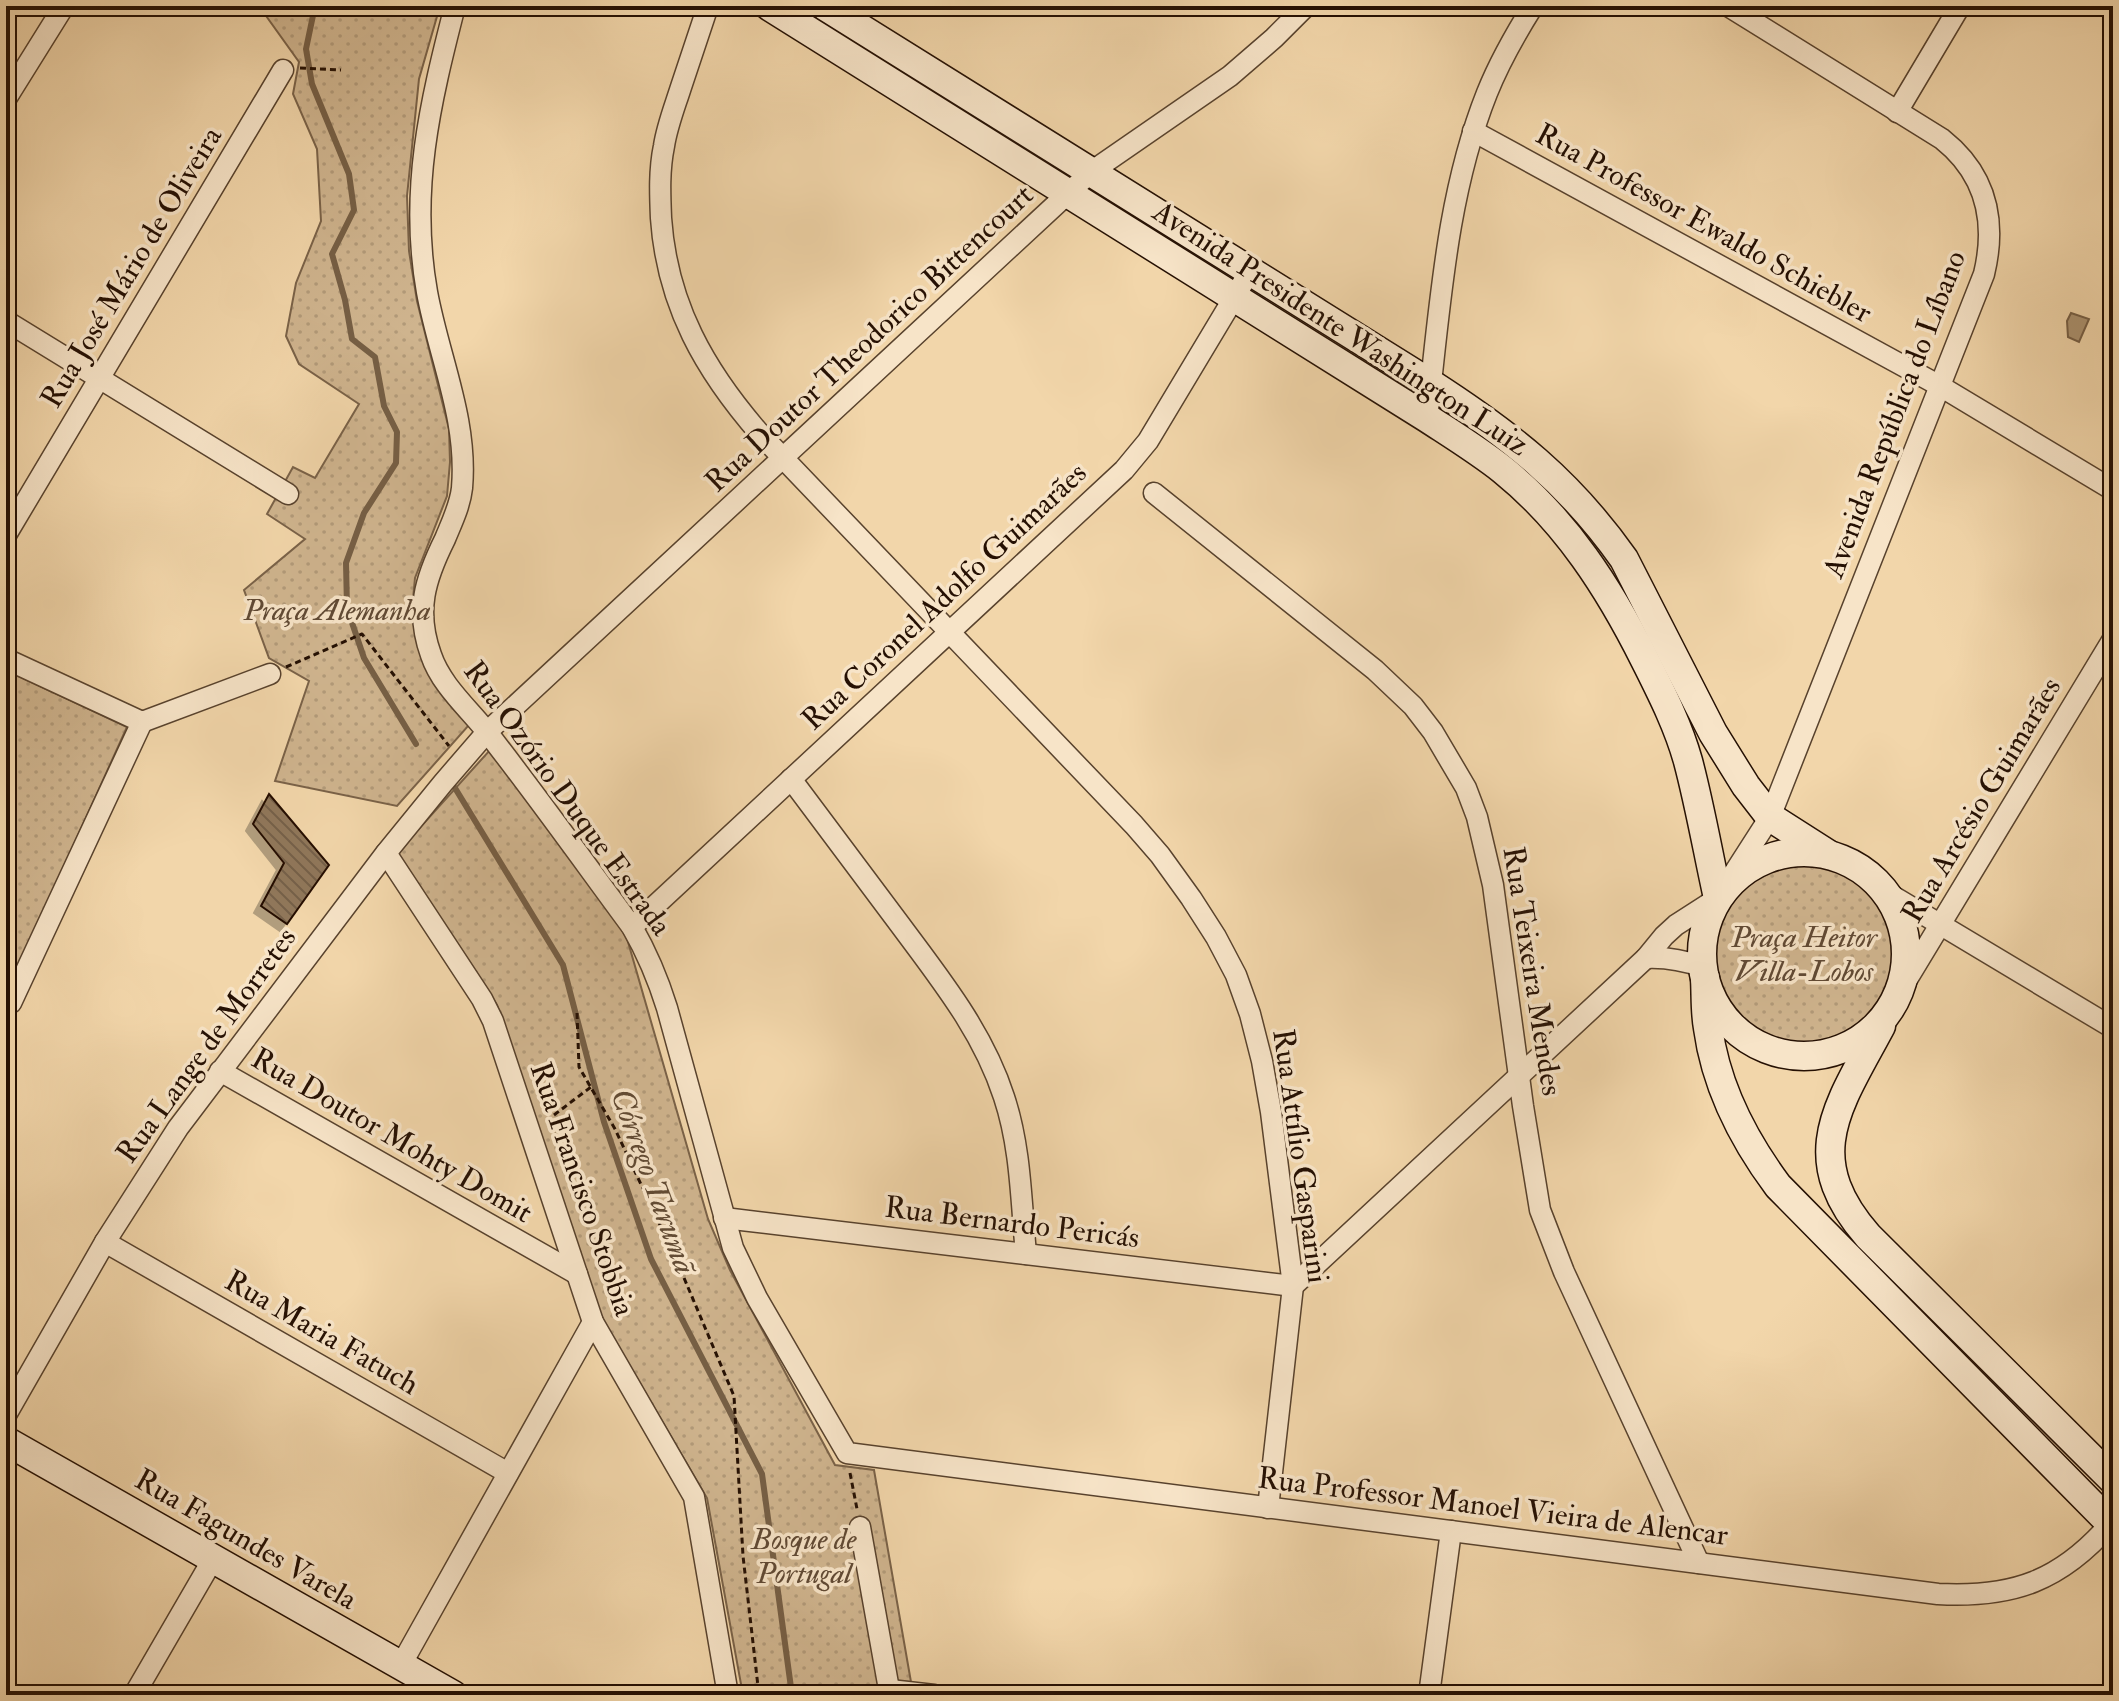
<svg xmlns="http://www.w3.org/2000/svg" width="2119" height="1701" viewBox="0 0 2119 1701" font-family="'IM FELL Double Pica',serif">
<defs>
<pattern id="park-dots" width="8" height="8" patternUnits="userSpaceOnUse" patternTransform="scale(2)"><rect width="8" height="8" fill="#cfb48e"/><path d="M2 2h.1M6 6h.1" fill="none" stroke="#b29a79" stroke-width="1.8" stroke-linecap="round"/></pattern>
<pattern id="building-back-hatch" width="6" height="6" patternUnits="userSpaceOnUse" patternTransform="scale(2)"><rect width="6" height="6" fill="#90775a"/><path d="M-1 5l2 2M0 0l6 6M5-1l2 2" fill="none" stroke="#756048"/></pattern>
<filter id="shadow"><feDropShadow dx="-7" dy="7" stdDeviation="0" flood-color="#0004"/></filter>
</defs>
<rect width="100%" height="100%" fill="#f2d6aa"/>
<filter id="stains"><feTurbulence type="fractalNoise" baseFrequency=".0025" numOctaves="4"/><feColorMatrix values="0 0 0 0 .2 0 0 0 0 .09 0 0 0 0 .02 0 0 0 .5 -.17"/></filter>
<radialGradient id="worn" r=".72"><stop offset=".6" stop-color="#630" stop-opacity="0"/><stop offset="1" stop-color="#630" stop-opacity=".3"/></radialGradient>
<g fill="url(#park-dots)" stroke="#7a6248" stroke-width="2">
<polygon points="259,6 440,6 419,79 407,196 409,251 417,301 449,429 450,462 447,496 415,578 412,610 423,655 469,725 397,806 275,781 309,681 269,658 244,590 305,539 267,514 293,467 315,478 359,404 299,364 286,336 296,283 321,221 317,149 293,94 299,62"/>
<polygon points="6,670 127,727 9,988 6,987"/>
<polygon points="490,750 626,935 708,1219 730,1270 835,1465 874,1470 911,1682 895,1681 881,1690 880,1695 743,1695 707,1498 597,1310 497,1005 397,853"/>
<circle cx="1804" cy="954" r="92"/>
</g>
<polygon fill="#ac9371" stroke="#765f45" stroke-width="2" points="2071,313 2089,319 2079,342 2068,337 2067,321"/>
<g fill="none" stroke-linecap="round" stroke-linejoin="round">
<g stroke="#765f45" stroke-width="6">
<polyline points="315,6 306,49 312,84 349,174 354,210 332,254 345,300 352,339 375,357 384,406 397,432 396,463 364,513 346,563 347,608 364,658 416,744"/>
<polyline points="455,788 563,965 604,1122 651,1259 762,1474 792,1695"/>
</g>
</g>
<polygon fill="url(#building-back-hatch)" stroke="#251003" stroke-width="2" filter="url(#shadow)" points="269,794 329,865 287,924 261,906 284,863 253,824"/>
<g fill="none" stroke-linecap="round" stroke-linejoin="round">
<defs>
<g id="street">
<path d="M455,6c-25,97 -46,185 -28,286 12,66 41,127 35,196 -2,18 -10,34 -17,51 -20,40 -30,72 -14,116 10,30 37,53 56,77 50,64 97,130 145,195 15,26 26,52 35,81l66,240 24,50 90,155 1091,141c75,4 123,-13 173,-71"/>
<path d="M708,6c-9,27 -18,54 -27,81 -6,19 -14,39 -17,59 -5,24 -4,48 -3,72 6,87 44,153 100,217l373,390 26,30 31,43 25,39 20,38 14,39 12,47 9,51 22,174 -25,222"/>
<polyline points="6,99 64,6"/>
<polyline points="1897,112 1960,6"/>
<polyline points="1473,131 1940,386 2113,490"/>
<polyline points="6,321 288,494"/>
<path d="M1427,418c13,-109 19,-222 60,-325 12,-30 29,-60 46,-87"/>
<polyline points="1154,493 1375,670 1413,706 1433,732 1466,788 1477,817 1493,885 1523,1106 1540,1210 1564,1272 1699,1563"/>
<polyline points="6,535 283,70"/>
<polyline points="6,659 142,722 270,674"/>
<path d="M791,779c37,49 73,98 110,147 40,54 82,106 103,171 17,51 17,105 22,157"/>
<polyline points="386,853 482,999 493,1021 593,1322 694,1497 728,1695"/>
<polyline points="1886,892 2113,1028"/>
<polyline points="632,927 1124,470 1148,441 1250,271"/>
<path d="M1646,958c21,-1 37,2 57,9"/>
<polyline points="1900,991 2113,639"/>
<polyline points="6,1001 11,1003 142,722"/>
<polyline points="220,1071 577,1274"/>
<path d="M724,1218l569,68 353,-328 18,-22 12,-11 42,-27 52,-81 214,-543c13,-54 2,-100 -42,-135l-214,-133"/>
<polyline points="105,1242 508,1473"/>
<polyline points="6,1415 105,1242 178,1128 386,853 443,783 487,732 1091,172 1230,76 1274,38 1306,6"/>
<polyline points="860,1527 890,1695"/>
<polyline points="401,1665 593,1322"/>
<polyline points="890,1690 934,1695"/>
<polyline points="134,1695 213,1559"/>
<polyline points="1429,1695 1451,1531"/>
</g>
<g id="secondary">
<path d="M769,6l658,412c26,17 52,33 76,52 63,51 106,118 142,190 16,32 33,65 43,101 12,45 20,92 30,137"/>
<path d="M825,6l606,378c79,51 138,97 193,175l89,174 33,53 24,31 58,37"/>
<circle cx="1804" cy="954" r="102"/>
<path d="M1705,978c1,17 0,34 3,50 8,59 35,111 70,158l335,340"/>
<path d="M1881,1026c-42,79 -83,130 -13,210l245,244"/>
<polyline points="6,1441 453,1695"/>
</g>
</defs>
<use href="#street" stroke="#58422d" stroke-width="23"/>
<use href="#secondary" stroke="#251003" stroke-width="31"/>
<g stroke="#251003" stroke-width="3" stroke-dasharray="6 4" stroke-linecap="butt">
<polyline points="300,68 341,70"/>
<polyline points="286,667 362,634 449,746"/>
<polyline points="577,1013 579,1067 615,1129 676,1259 734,1396 743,1556 759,1695"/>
<polyline points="546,1121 591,1087"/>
<polyline points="850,1473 857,1509"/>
</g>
<use href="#street" stroke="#f7e4c8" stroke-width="20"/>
<use href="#secondary" stroke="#f7e4c8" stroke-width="28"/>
</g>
<g text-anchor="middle" stroke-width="7" stroke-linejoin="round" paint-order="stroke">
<g font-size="30" fill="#251003" stroke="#f7e4c8">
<text transform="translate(1704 223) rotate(29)" y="10">Rua Professor Ewaldo Schiebler</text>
<text transform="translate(131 267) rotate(-59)" y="10">Rua José Mário de Oliveira</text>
<text transform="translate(1341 328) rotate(33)" y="10">Avenida Presidente Washington Luiz</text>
<text transform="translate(869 338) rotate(-43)" y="10">Rua Doutor Theodorico Bittencourt</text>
<text transform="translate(1894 414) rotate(-69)" y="10">Avenida República do Líbano</text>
<text transform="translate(944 596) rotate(-43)" y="10">Rua Coronel Adolfo Guimarães</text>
<text transform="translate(568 798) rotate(54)" y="10">Rua Ozório Duque Estrada</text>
<text transform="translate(1981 800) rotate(-59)" y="10">Rua Arcésio Guimarães</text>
<text transform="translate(1533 971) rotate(81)" y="10">Rua Teixeira Mendes</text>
<text transform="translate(206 1045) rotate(-54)" y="10">Rua Lange de Morretes</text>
<text transform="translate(392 1135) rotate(30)" y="10">Rua Doutor Mohty Domit</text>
<text transform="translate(1301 1156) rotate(82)" y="10">Rua Attílio Gasparini</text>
<text transform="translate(583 1189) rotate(71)" y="10">Rua Francisco Stobbia</text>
<text transform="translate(1012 1222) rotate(7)" y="10">Rua Bernardo Pericás</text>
<text transform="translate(322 1332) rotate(30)" y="10">Rua Maria Fatuch</text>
<text transform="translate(1493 1506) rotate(7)" y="10">Rua Professor Manoel Vieira de Alencar</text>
<text transform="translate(246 1539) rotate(30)" y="10">Rua Fagundes Varela</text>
</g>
<g font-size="30" font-style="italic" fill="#604934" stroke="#f7e4c8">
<text x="337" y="620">Praça Alemanha</text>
<text x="1804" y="947">Praça Heitor<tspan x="1804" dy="34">Villa-Lobos</tspan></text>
<text x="804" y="1549">Bosque de<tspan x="804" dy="34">Portugal</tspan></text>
</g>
<g font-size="32" font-style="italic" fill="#624b34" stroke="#f7e4c8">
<text transform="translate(654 1181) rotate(70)" y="11">Córrego Tarumã</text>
</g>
</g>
<rect width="2119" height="1701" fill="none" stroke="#f2d6aa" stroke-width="32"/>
<rect x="8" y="8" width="2103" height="1685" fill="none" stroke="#251003" stroke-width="4"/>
<rect x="16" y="16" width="2087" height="1669" fill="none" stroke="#251003" stroke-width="2"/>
<rect width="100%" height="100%" filter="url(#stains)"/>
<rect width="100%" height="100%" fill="url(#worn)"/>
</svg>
